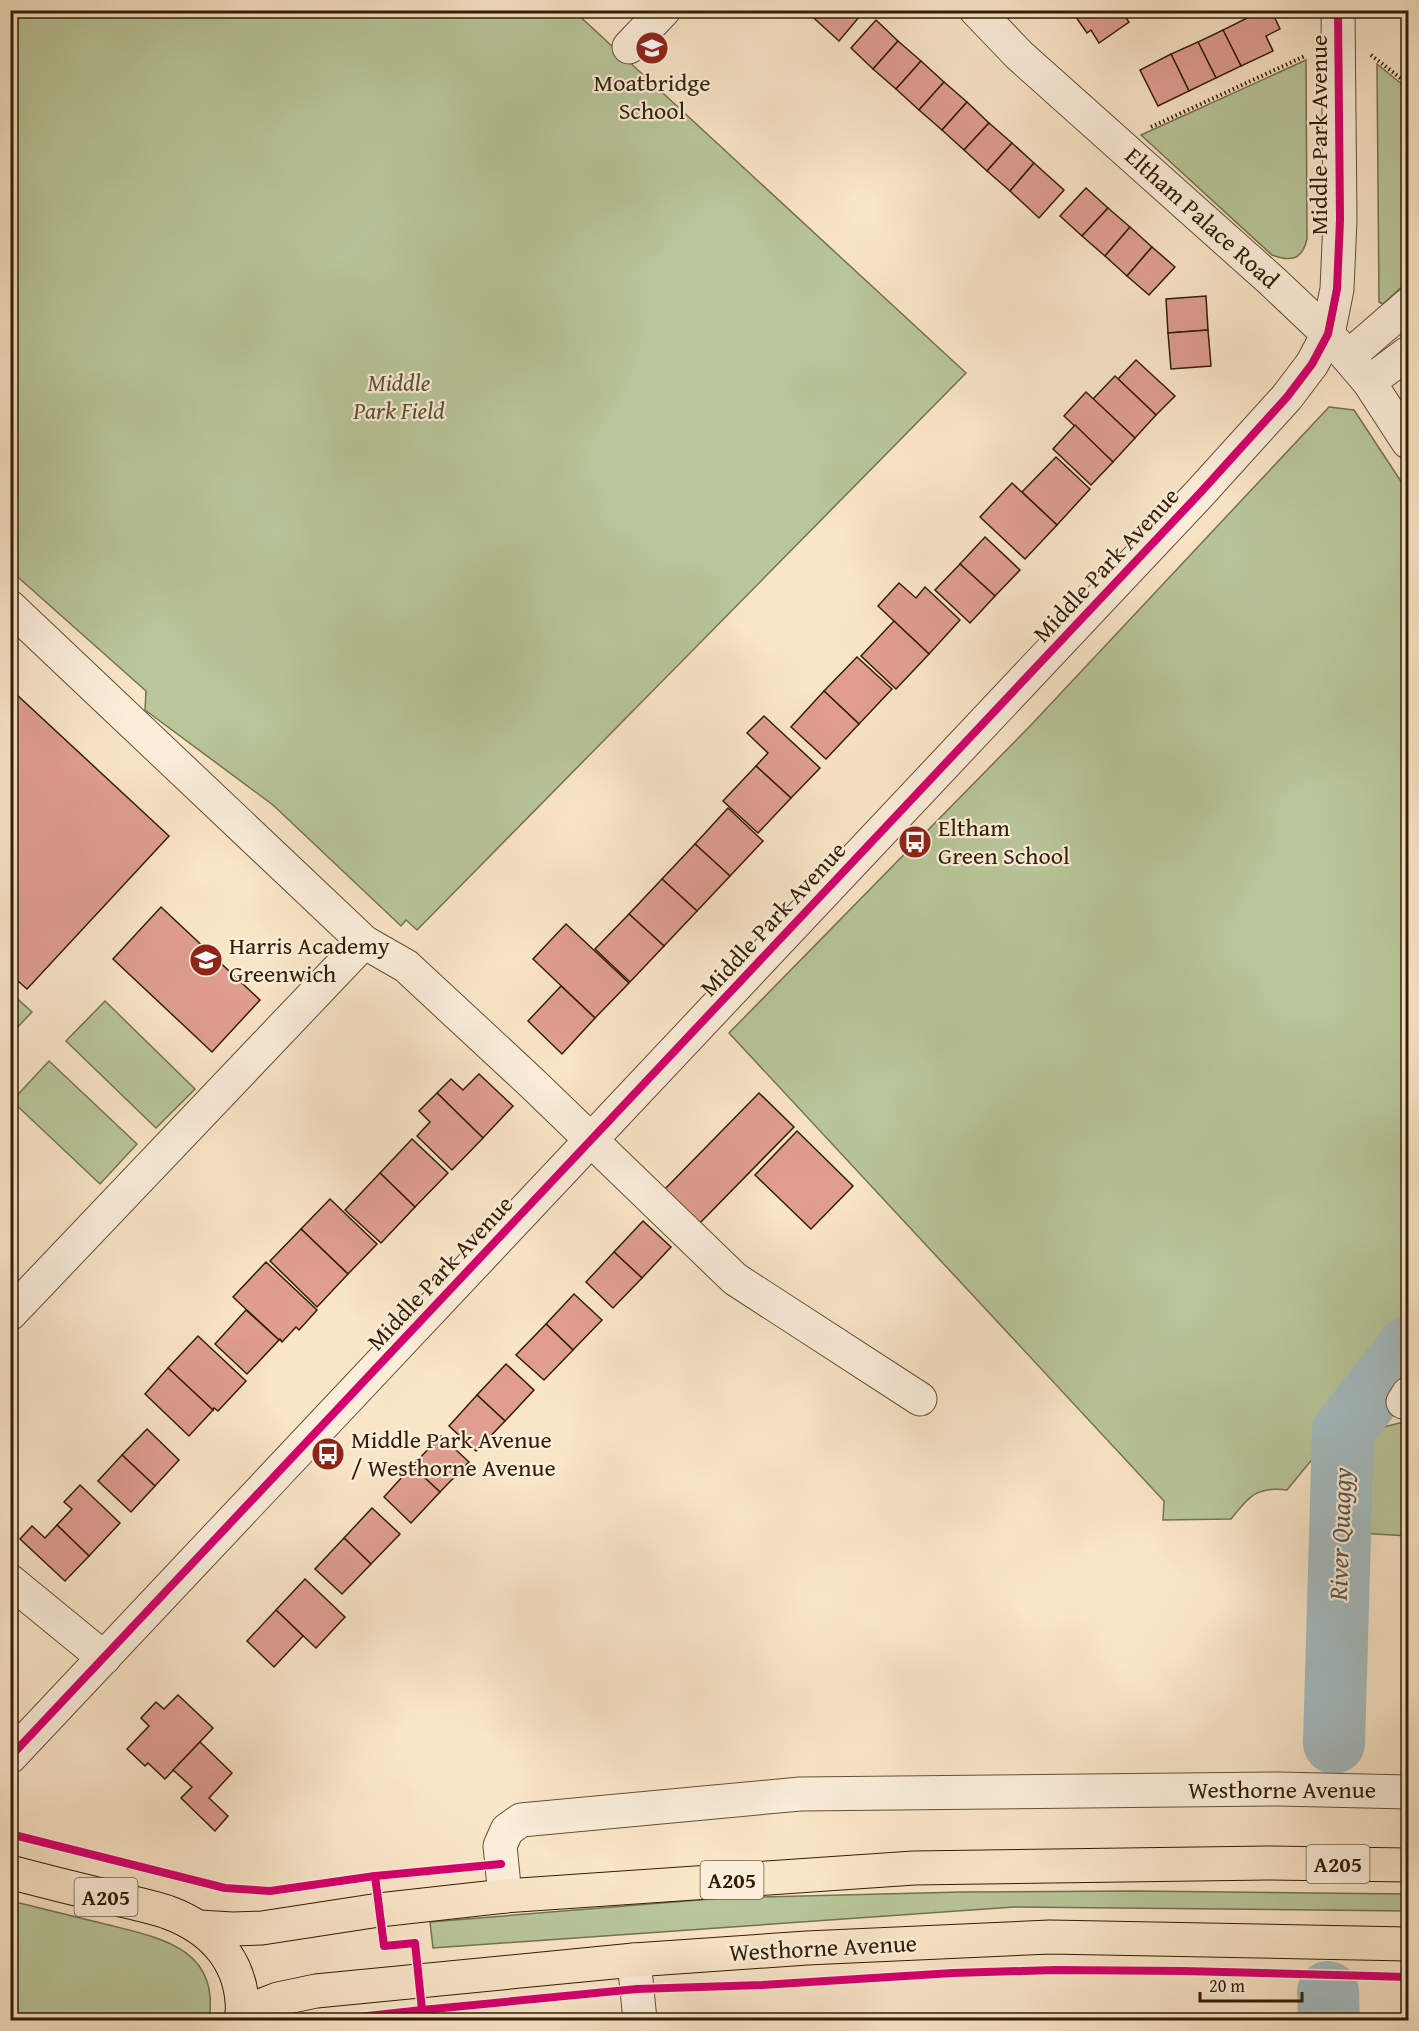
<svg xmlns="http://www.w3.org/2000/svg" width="1419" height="2031" viewBox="0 0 1419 2031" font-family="'Gentium Book Plus',serif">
<rect width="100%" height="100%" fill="#f9e5c7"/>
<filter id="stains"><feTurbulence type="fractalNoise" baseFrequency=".00333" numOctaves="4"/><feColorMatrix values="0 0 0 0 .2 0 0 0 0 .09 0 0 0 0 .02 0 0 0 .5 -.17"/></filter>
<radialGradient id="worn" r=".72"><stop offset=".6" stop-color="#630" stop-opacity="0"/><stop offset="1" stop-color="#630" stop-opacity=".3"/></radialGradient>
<g fill="#b8c699" stroke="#75724e" stroke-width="1.5">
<polygon points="10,11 574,11 966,373 417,930 406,920 401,926 273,805 145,710 146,691 11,571"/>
<path d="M1306,60l1,179c-5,21 -16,23 -35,16l-131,-120z"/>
<polygon points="1377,64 1408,89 1408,281 1383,304 1379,302"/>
<path d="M1329,407l25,3 54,82v842l-71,95 -50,61c-31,-4 -38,7 -56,29l-68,1 1,-19 -435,-468 302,-308z"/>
<polygon points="10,992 32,1012 11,1034 10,1034"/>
<polygon points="105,1001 195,1089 156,1128 66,1041"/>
<polygon points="49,1061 137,1144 100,1184 12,1101"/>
<polygon points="1408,1421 1408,1536 1359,1533 1355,1434"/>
<polygon points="1135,1891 1408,1894 1408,1911 1014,1907 433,1948 430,1922 723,1898 962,1892"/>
<path d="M11,1901c30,7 60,15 90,22 55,14 120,23 108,97h-198z"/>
</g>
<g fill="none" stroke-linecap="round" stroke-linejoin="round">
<g stroke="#a4bcc1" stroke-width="62">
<polyline points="1334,1743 1343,1431 1408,1347"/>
<polyline points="1328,1992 1329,2020"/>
</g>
</g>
<g fill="#e09e91" stroke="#321e03" stroke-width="1.5">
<polygon points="805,10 865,10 839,41"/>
<polygon points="1071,10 1120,10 1129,22 1099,43 1091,30 1087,33"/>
<polygon points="1263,10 1271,10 1280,29 1266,36 1273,51 1241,66 1223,30"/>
<polygon points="876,20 898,41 873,69 851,48"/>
<polygon points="1223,30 1241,66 1216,78 1198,42"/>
<polygon points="898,41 921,61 896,89 873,69"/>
<polygon points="1198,42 1216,78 1189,91 1171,54"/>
<polygon points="1171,54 1189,91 1158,106 1140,70"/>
<polygon points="921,61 944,82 919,110 896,89"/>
<polygon points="944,82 967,102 942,130 919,110"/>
<polygon points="967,102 989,123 964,150 942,130"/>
<polygon points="989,123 1012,143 987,171 964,150"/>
<polygon points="1012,143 1034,163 1010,191 987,171"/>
<polygon points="1034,163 1064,190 1039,218 1010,191"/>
<polygon points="1086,188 1108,208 1082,236 1060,216"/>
<polygon points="1108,208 1130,227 1105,256 1082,236"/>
<polygon points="1130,227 1152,247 1127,276 1105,256"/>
<polygon points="1152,247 1175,267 1149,295 1127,276"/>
<polygon points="1206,296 1208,330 1168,333 1166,299"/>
<polygon points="1208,330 1211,366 1171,369 1168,333"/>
<polygon points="1136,360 1175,396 1156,415 1118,379"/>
<polygon points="1115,376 1156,415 1135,438 1093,399"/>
<polygon points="1086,392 1135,438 1113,462 1064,416"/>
<polygon points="1075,425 1113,462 1091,485 1053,449"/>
<polygon points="1056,457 1090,489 1057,525 1022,492"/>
<polygon points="1012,483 1057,525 1025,559 980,517"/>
<polygon points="985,537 1020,570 995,596 960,564"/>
<polygon points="960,564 995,596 970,623 935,590"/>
<polygon points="899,583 916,598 925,587 960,620 929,654 878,606"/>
<polygon points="894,621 929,654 896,689 861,656"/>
<polygon points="857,657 892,689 859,724 824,691"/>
<polygon points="824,691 859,724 826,759 791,727"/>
<polygon points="16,694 169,836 27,989 10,974 10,700"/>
<polygon points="764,716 820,768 791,798 756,766 768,753 747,733"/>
<polygon points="756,766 791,798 758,833 723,801"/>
<polygon points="728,808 763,841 730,876 695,844"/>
<polygon points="695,844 730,876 697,911 662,879"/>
<polygon points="662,879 697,911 664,946 629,914"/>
<polygon points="161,907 260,1000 212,1052 113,959"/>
<polygon points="629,914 664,946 630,982 595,949"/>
<polygon points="566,924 629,983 595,1018 533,959"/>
<polygon points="561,986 595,1018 562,1054 528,1021"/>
<polygon points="479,1074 513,1106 483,1138 437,1093 451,1079 463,1090"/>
<polygon points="437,1093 483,1138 452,1170 417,1136 430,1122 419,1111"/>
<polygon points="759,1093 794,1127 699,1224 664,1190"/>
<polygon points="797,1131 853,1186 811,1229 755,1175"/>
<polygon points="412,1139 448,1173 415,1207 380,1173"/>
<polygon points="380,1173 415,1207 381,1243 345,1210"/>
<polygon points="330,1199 377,1244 348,1274 301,1229"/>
<polygon points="643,1221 671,1247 642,1278 614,1252"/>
<polygon points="301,1229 348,1274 317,1307 270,1261"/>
<polygon points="614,1252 642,1278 613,1308 586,1282"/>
<polygon points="266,1262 317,1310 299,1330 296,1327 282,1342 280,1339 279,1340 233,1297"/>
<polygon points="574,1294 602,1320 573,1350 546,1324"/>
<polygon points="246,1310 279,1340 247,1374 215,1344"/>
<polygon points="546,1324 573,1350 544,1380 516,1355"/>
<polygon points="198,1336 246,1381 218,1411 214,1408 213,1410 168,1368"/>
<polygon points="506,1364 534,1390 505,1421 477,1395"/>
<polygon points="168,1368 213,1410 189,1436 145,1394"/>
<polygon points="477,1395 505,1421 476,1451 449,1426"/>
<polygon points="147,1429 179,1460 155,1486 122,1455"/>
<polygon points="441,1436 469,1462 440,1492 412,1466"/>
<polygon points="122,1455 155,1486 131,1512 98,1481"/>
<polygon points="412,1466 440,1492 411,1523 384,1497"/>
<polygon points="80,1485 120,1523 89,1556 57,1525 72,1509 64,1502"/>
<polygon points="372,1508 400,1534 371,1564 344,1538"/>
<polygon points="57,1525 89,1556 65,1581 20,1539 32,1526 45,1538"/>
<polygon points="344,1538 371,1564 342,1594 315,1569"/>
<polygon points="305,1579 345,1617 316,1648 276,1610"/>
<polygon points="276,1610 303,1636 274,1667 247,1641"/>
<polygon points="178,1695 213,1728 165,1779 148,1763 145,1766 127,1749 149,1726 141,1718 156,1702 164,1709"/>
<polygon points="200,1742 232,1773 209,1798 228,1816 215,1831 181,1798 192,1787 173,1770"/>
</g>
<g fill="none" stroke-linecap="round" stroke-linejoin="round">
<defs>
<g id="minor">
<polyline points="976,10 1019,55 1272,281 1328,334 1369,382 1408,442"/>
<polyline points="629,47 664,10"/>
<polyline points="1348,357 1408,305"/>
<polyline points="1369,382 1408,353"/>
<polyline points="10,607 364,942 406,966 532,1083 735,1279 920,1399"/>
<polyline points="10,1314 364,942"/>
<polyline points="1403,1402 1408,1394"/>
<polyline points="10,1581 104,1658"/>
<polyline points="10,1757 1200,493 1287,397 1312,364 1328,334 1337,289 1340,220 1338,10"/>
<polyline points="505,1896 500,1846 507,1830 521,1820 800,1794 1279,1789 1408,1792"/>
<polyline points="634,1960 640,2020"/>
</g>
<g id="highway">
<path d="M10,1872c33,9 66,17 99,25 19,5 40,9 58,15 50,18 79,55 75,108"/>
<polyline points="199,1927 232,1929 262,1928 379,1910 505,1896 914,1868 1268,1863 1408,1865"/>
<polyline points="242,2013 278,1999 316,1991 634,1960 807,1948 1050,1937 1408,1944"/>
</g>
</defs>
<use href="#minor" stroke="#645034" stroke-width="35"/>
<use href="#highway" stroke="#321e03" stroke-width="35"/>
<g stroke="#321e03" stroke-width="4" stroke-dasharray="1.5 3" stroke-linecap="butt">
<polyline points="1371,55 1408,84"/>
<polyline points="1151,127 1305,56"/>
</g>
<use href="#minor" stroke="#fbeedb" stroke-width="33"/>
<use href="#highway" stroke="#f9e5c7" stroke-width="33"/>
<defs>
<g id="cycleway">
<polyline points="10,1757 1200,493 1287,397 1312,364 1328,334 1337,289 1340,220 1338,10"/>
<polyline points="10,1834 225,1888 270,1891 375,1876 501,1864"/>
<polyline points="375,1876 384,1946 415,1943 422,2010"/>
<polyline points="331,2020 422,2010 637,1989 762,1985 953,1973 1055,1970 1183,1971 1408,1977"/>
</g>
</defs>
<use href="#cycleway" stroke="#fbeedb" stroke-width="11"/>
<use href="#cycleway" stroke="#d6006c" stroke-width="8"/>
</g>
<defs>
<symbol id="school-disc" viewBox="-11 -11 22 22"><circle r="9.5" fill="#8f2418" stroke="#fbeedb"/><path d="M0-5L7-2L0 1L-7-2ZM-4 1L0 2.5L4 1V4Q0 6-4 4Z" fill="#fff"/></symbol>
<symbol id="bus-disc" viewBox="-11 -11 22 22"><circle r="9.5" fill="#8f2418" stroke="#fbeedb"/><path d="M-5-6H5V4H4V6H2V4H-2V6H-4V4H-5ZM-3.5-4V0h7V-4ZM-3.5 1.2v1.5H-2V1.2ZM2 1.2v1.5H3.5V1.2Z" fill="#fff"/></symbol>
</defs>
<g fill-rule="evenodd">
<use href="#school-disc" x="633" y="29" width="38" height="38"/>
<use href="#bus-disc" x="896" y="823" width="38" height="38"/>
<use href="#school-disc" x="187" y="941" width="38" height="38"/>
<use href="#bus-disc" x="309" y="1435" width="38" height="38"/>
</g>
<g text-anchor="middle" stroke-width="4.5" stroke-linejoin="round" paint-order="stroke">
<g fill="#fbeedb" stroke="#6e5c44" stroke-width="1.5">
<rect x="1306.5" y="1845" width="63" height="38" rx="4.5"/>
<rect x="700.5" y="1861" width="63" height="38" rx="4.5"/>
<rect x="74.5" y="1878" width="63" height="38" rx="4.5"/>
</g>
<g font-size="22" font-weight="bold" fill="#321e03">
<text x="1338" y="1872">A205</text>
<text x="732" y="1888">A205</text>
<text x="106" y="1905">A205</text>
</g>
<g font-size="24" fill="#321e03" stroke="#fbeedb" text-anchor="start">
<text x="652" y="91" text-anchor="middle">Moatbridge<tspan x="652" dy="28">School</tspan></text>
<text x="938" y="836">Eltham<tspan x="938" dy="28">Green School</tspan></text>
<text x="229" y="954">Harris Academy<tspan x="229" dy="28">Greenwich</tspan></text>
<text x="351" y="1448">Middle Park Avenue<tspan x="351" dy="28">/ Westhorne Avenue</tspan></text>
</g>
<g font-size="24" fill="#321e03" stroke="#fbeedb">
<text transform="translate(1319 135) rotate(-90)" y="8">Middle Park Avenue</text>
<text transform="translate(1202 218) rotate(42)" y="8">Eltham Palace Road</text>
<text transform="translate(1106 565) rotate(-47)" y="8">Middle Park Avenue</text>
<text transform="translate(773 919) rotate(-47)" y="8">Middle Park Avenue</text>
<text transform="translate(440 1273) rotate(-47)" y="8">Middle Park Avenue</text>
<text x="1282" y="1798">Westhorne Avenue</text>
<text transform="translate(823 1948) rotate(-3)" y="8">Westhorne Avenue</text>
</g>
<g font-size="24" font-style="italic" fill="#5a5030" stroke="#fbeedb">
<text x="399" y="391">Middle<tspan x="399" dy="28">Park Field</tspan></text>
</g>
<g font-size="26" font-style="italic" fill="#5a5546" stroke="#fbeedb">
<text transform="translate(1340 1534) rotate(-88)" y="9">River Quaggy</text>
</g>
</g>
<rect width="1419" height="2031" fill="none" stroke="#f9e5c7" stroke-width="36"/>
<rect x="12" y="12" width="1395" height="2007" fill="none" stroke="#321e03" stroke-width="3"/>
<rect x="18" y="18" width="1383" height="1995" fill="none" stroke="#321e03" stroke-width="1.5"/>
<path d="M1200 1992v9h102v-9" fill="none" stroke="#321e03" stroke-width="3"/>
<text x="1209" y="1992" font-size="18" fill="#321e03" stroke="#fbeedb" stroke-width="4.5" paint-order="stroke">20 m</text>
<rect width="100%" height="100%" filter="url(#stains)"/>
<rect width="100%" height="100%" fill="url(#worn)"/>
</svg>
